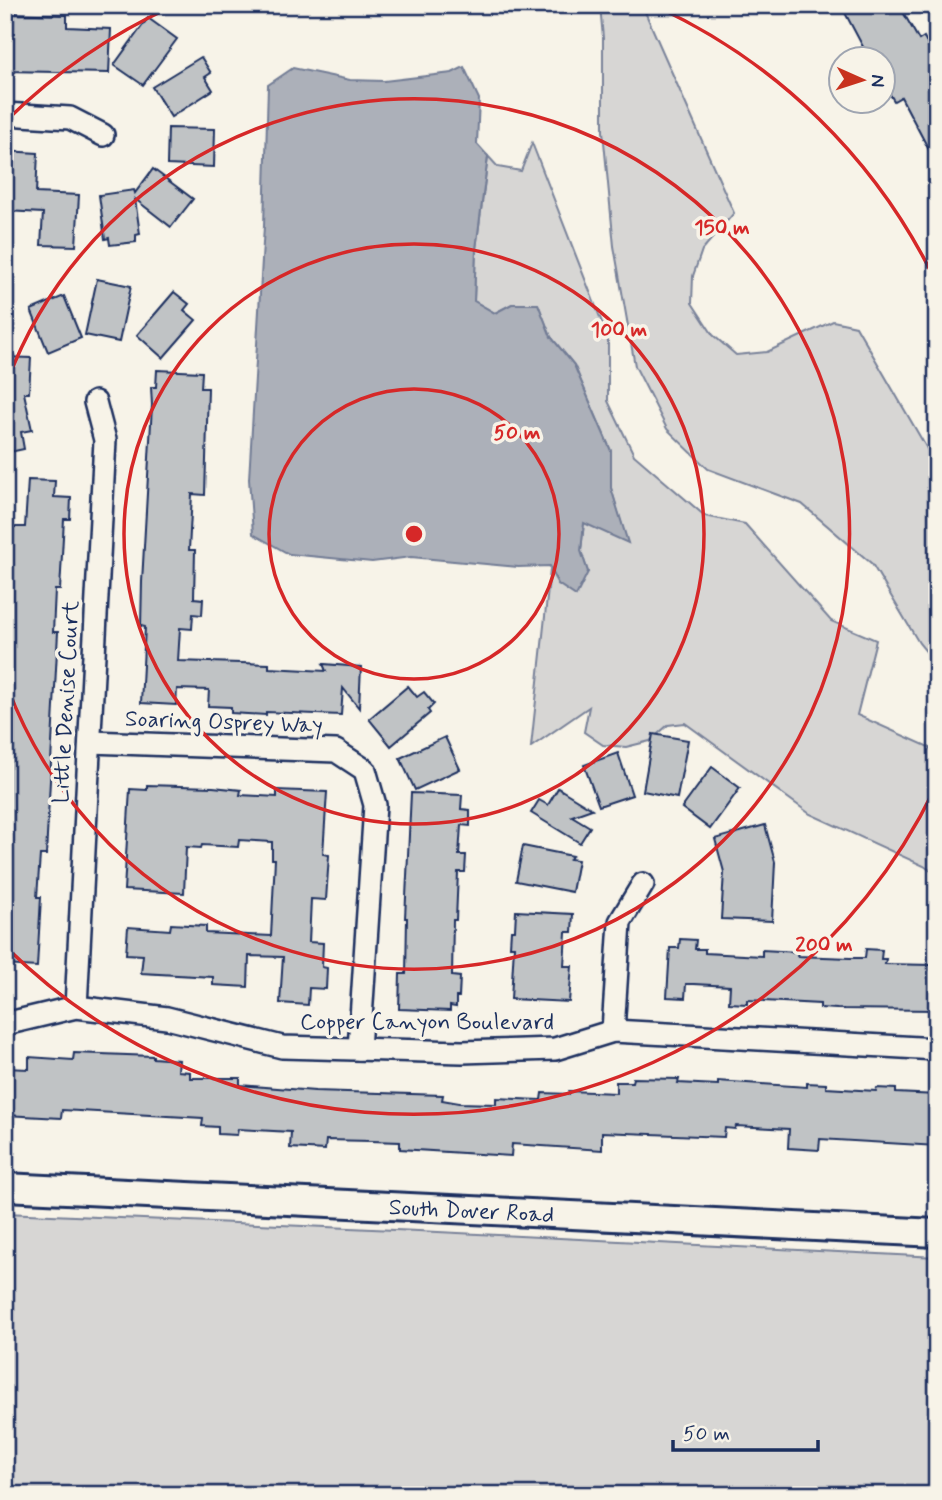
<svg xmlns="http://www.w3.org/2000/svg" width="942" height="1500" viewBox="0 0 942 1500" font-family="Mynerve,sans-serif">
<rect width="100%" height="100%" fill="#f7f3e8"/>
<filter id="ink" filterUnits="userSpaceOnUse"><feTurbulence type="fractalNoise" baseFrequency=".0143" numOctaves="2"/><feDisplacementMap in="SourceGraphic" scale="14" xChannelSelector="R" yChannelSelector="G"/><feConvolveMatrix kernelMatrix="1 2 1 2 8 2 1 2 1" color-interpolation-filters="sRGB"/></filter>
<g filter="url(#ink)">
<g fill="#d7d6d4" stroke="#798299" stroke-width="2">
<polygon points="600,5 642,5 734,213 702,250 693,276 692,303 713,335 736,355 767,352 833,321 856,326 937,466 937,665 919,643 872,564 802,504 708,469 667,429 635,366 614,246 603,131 603,38"/>
<polygon points="532,143 608,338 608,401 634,455 705,516 745,524 831,621 876,640 857,715 929,747 937,758 937,875 924,866 810,814 685,723 668,725 650,741 626,747 603,745 584,732 589,707 531,747 550,570 558,584 588,572 581,551 584,522 627,542 611,488 611,451 574,365 551,337 538,304 512,304 495,313 474,301 476,249 488,156 498,167 521,171"/>
<polygon points="5,1213 418,1231 937,1257 937,1495 5,1495"/>
</g>
<polygon fill="#acb0b9" stroke="#727c95" stroke-width="2" points="464,67 479,99 477,144 488,156 476,249 474,301 495,313 512,304 538,304 551,337 574,365 611,451 611,488 628,543 584,523 581,551 588,572 576,596 558,584 550,566 518,567 411,557 372,562 289,554 253,534 249,479 264,226 268,85 293,68 350,80 384,81 452,73"/>
<g fill="#c0c3c5" stroke="#1b2f5e" stroke-width="2">
<polygon points="855,5 899,5 919,40 924,37 937,62 937,165 901,97 894,101 885,86 888,84 883,73 883,60 870,60 844,11"/>
<polygon points="5,13 67,15 67,27 111,29 109,73 5,71"/>
<polygon points="148,18 177,39 143,85 114,65"/>
<polygon points="201,57 211,73 205,77 213,90 171,117 152,87"/>
<polygon points="168,128 215,129 214,167 167,165"/>
<polygon points="5,151 38,153 36,193 79,195 76,246 41,245 43,213 6,211"/>
<polygon points="153,169 193,199 171,227 135,199 140,234 136,235 136,242 110,245 109,238 105,239 99,195 134,190 135,193"/>
<polygon points="97,279 131,286 119,342 85,335"/>
<polygon points="174,292 189,304 184,310 196,320 163,358 137,335"/>
<polygon points="64,296 81,338 48,352 31,310"/>
<polygon points="5,357 31,358 29,393 24,393 32,430 21,432 24,449 5,453"/>
<polygon points="157,370 202,372 201,388 208,388 205,495 192,494 189,550 195,550 194,598 203,599 202,615 193,614 192,629 180,628 178,661 269,664 269,668 326,671 323,664 361,667 359,708 343,688 341,715 266,712 266,715 231,713 231,707 208,706 209,690 177,689 176,705 141,703 145,627 141,626 142,582 152,405 151,387 156,387"/>
<polygon points="28,480 55,481 54,497 71,498 70,519 64,519 60,590 55,590 53,632 58,632 56,669 46,855 40,855 37,897 41,897 37,967 5,965 5,628 8,629 9,613 13,527 25,527"/>
<polygon points="408,686 417,697 424,692 434,704 428,710 430,713 391,746 369,719"/>
<polygon points="653,734 688,740 677,798 643,791"/>
<polygon points="445,737 460,769 415,790 400,758"/>
<polygon points="618,753 632,795 599,806 584,765"/>
<polygon points="712,767 740,788 710,829 682,808"/>
<polygon points="147,785 213,787 241,790 240,795 277,797 277,790 327,792 323,854 329,855 326,900 311,899 309,942 323,943 322,967 327,968 326,989 309,988 308,1005 280,1003 283,957 249,956 248,987 213,985 213,977 141,973 143,955 126,954 128,927 170,930 171,924 206,926 206,933 271,936 275,859 272,859 272,842 239,840 238,847 202,845 201,848 186,847 184,893 124,890 130,789 147,790"/>
<polygon points="558,788 592,809 572,816 590,827 580,843 531,813 539,800 548,805"/>
<polygon points="411,793 462,795 461,809 470,810 470,826 461,825 459,855 466,855 465,872 458,872 456,920 453,920 452,976 460,977 459,997 456,997 456,1007 450,1006 450,1011 399,1009 400,974 406,974 407,918 405,918"/>
<polygon points="765,825 775,862 772,921 721,919 724,872 715,839"/>
<polygon points="523,846 572,856 570,859 578,860 572,892 516,881"/>
<polygon points="516,911 573,914 572,932 566,932 564,966 572,966 569,1002 511,999 514,946 510,946 511,930 515,930"/>
<polygon points="680,939 696,940 695,949 705,949 705,953 762,956 762,950 798,952 797,956 850,958 865,958 866,949 882,950 881,959 886,959 885,964 931,965 931,970 937,970 937,1010 837,1009 820,1008 820,1004 747,1000 747,1004 729,1003 730,986 694,984 686,984 685,998 667,997 670,948 679,948"/>
<polygon points="74,1053 153,1056 153,1058 179,1060 178,1071 190,1072 190,1078 240,1078 240,1085 315,1091 443,1095 442,1100 459,1103 496,1104 496,1098 541,1100 542,1093 569,1094 569,1091 616,1093 616,1082 632,1082 633,1078 679,1079 678,1083 718,1085 718,1081 807,1087 807,1083 826,1084 826,1088 876,1091 877,1088 896,1089 896,1093 937,1095 937,1146 820,1139 819,1150 788,1148 789,1129 736,1126 735,1129 725,1128 724,1137 602,1132 602,1150 512,1144 511,1156 400,1149 400,1142 371,1141 326,1140 325,1150 290,1148 291,1132 238,1129 237,1135 218,1134 218,1127 202,1126 203,1118 62,1110 61,1118 5,1115 5,1068 29,1069 29,1057 73,1060"/>
</g>
<g fill="none" stroke-linecap="round" stroke-linejoin="round">
<defs>
<g id="minor">
<polyline points="5,114 70,118 103,135"/>
<polyline points="90,742 336,751 365,770 375,805 359,1049"/>
<polyline points="76,1007 105,440 95,402"/>
<polyline points="5,1024 76,1007 167,1018 282,1047 462,1052 555,1049 613,1031 937,1049"/>
<polyline points="613,1031 620,922 643,884"/>
</g>
<g id="tertiary">
<path id="s1" d="M5,1187l932,46"/>
</g>
</defs>
<use href="#minor" stroke="#1b2f5e" stroke-width="26"/>
<use href="#tertiary" stroke="#1b2f5e" stroke-width="32"/>
<use href="#minor" stroke="#f7f3e8" stroke-width="21"/>
<use href="#tertiary" stroke="#f7f3e8" stroke-width="26"/>
</g>
</g>
<g fill="none" stroke="#d62828" stroke-width="3.5">
<circle cx="414" cy="534" r="145"/>
<circle cx="414" cy="534" r="290"/>
<path d="M7 382A435 435 0 1 1 7 686"/>
<path d="M935 788A580 580 0 0 1 7 948M7 120A580 580 0 0 1 173 6M655 6A580 580 0 0 1 935 280"/>
</g>
<g text-anchor="middle" stroke-width="7" stroke-linejoin="round" paint-order="stroke">
<g font-size="23" fill="#1b2f5e" stroke="#f7f3e8">
<text transform="translate(65 702) rotate(-87)" y="8">Little Denise Court</text>
<text transform="translate(224 721) rotate(2)" y="8">Soaring Osprey Way</text>
<text x="427" y="1029">Copper Canyon Boulevard</text>
<text dy="8" stroke="none"><textPath href="#s1" startOffset="467">South Dover Road</textPath></text>
</g>
</g>
<circle cx="414" cy="534" r="10" fill="#d62828" stroke="#f7f3e8" stroke-width="3.5"/>
<g font-size="21" text-anchor="middle" font-weight="bold" fill="#d62828" stroke="#f7f3e8" stroke-width="7" stroke-linejoin="round" paint-order="stroke">
<text x="722" y="234">150 m</text>
<text x="619" y="336">100 m</text>
<text x="517" y="439">50 m</text>
<text x="824" y="951">200 m</text>
</g>
<rect width="942" height="1500" fill="none" stroke="#f7f3e8" stroke-width="28"/>
<rect x="14" y="14" width="914" height="1472" fill="none" stroke="#1b2f5e" stroke-width="2.5" filter="url(#ink)"/>
<g transform="translate(862 80) rotate(93)"><circle r="33" fill="#f7f3e8" stroke="#9fa5b1" stroke-width="2"/>
<path d="M0-5L12 26L0 18L-12 26Z" fill="#c8321e"/>
<text y="-10" font-size="19" font-weight="bold" text-anchor="middle" fill="#1b2f5e">N</text>
</g>
<path d="M673 1440v10h145v-10" fill="none" stroke="#1b2f5e" stroke-width="3.5"/>
<text x="683" y="1440" font-size="21" fill="#1b2f5e" stroke="#f7f3e8" stroke-width="5" paint-order="stroke">50 m</text>
</svg>
